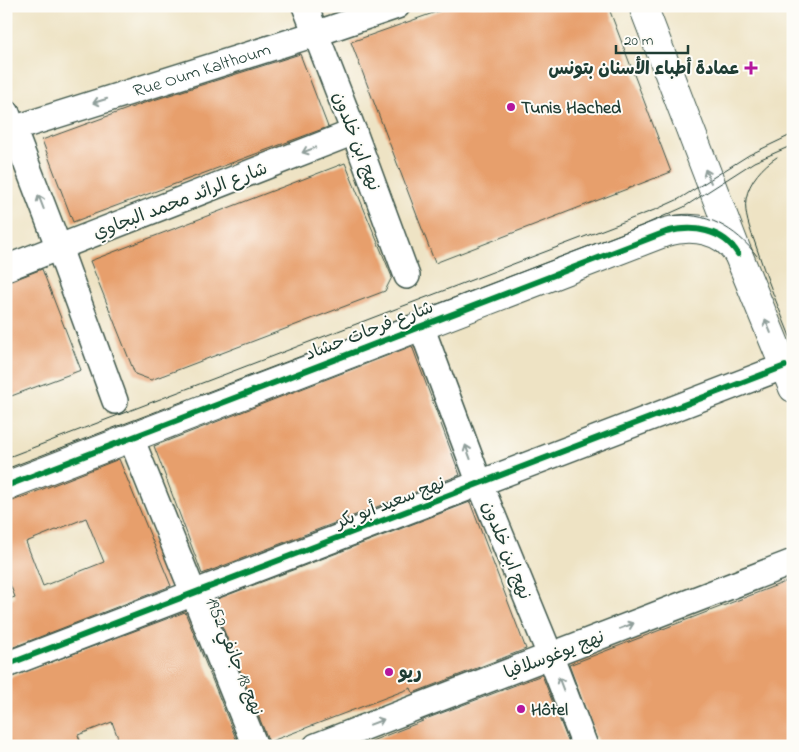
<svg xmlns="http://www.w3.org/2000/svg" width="799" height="752" viewBox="0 0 799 752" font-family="'Indie Flower','Playpen Sans Arabic',sans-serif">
<rect width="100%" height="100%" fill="#fdfcf7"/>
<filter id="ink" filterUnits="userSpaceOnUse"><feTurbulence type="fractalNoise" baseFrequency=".02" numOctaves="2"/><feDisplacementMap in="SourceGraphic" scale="10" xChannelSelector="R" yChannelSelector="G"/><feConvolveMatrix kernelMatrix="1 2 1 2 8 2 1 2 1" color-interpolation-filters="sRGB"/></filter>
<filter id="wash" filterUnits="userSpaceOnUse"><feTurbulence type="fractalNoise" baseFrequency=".0096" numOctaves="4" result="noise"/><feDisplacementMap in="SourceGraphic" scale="20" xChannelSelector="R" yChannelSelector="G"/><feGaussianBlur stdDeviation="1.12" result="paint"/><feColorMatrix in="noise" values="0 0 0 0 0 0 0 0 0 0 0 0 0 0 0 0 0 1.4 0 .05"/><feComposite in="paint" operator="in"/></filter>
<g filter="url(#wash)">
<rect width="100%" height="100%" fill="#eee3c4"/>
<g id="blocks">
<g fill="#e79f6c" fill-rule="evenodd">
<polygon points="453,6 608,6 671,172 435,263 351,42"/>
<polygon points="300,54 328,127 73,222 42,140 141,104"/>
<polygon points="345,163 392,277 385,291 151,380 135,374 90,261"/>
<polygon points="42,269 81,370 6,398 6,283"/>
<polygon points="412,346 460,475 202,574 154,446"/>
<path d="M119,459l52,127 -165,64v-50l9,-3 -9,-23v-73l4,1zM86,518l18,44 -61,24 -17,-44z"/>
<polygon points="470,502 526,649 413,693 411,688 269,742 212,601"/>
<polygon points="793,579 793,746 599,746 569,665"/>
<polygon points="185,612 239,746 121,746 112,722 78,735 82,746 6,746 6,679"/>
<polygon points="542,675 570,746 364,746 364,744 423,721 423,720"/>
</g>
</g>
</g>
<g filter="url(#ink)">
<use href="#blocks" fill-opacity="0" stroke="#3e564a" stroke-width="1"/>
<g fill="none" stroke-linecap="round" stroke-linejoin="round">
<defs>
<g id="street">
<polyline points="305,6 354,132 407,276"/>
<polyline points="7,113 59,248 115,401"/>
<path id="s1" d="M6,131l309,-97 82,-28"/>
<polyline points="6,268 354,132"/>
<polyline points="421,326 480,484 550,655 585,746"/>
<polyline points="131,438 255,746"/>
<polyline points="6,665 785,366"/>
<polyline points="316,746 793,562"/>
</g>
<g id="secondary">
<polyline points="643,6 738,254 793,388"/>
<path d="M6,486l660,-254c27,-7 57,-3 72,22"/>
</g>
</defs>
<use href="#street" stroke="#3e564a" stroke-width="28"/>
<use href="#secondary" stroke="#3e564a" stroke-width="30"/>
<use href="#street" stroke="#fff" stroke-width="25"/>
<use href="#secondary" stroke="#fff" stroke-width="28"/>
<g stroke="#1f3d34" stroke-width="1">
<path d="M777,157c-14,9 -28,24 -31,42 -2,15 4,30 9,44 11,35 25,68 38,101"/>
<path d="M671,216c34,-5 65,12 86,40"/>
<polyline points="6,458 657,209 679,199 749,155 793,134"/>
<polyline points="6,469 644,225 684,207 754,162 793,145"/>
</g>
<defs>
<g id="cycleway">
<path d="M6,486l660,-254c27,-7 57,-3 72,22"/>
<polyline points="6,665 785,366"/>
</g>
</defs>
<use href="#cycleway" stroke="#fdfcf7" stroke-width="9"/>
<use href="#cycleway" stroke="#00873e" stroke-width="6"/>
</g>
<defs><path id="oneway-shaft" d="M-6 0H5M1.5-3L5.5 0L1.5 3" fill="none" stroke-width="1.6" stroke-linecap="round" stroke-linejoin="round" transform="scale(1.25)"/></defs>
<g stroke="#8f9e9a">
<use href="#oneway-shaft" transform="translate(100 101) rotate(163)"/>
<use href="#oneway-shaft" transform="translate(309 150) rotate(159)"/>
<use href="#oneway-shaft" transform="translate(708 176) rotate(-113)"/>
<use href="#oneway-shaft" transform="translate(41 202) rotate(-111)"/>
<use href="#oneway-shaft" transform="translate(768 326) rotate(-112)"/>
<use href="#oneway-shaft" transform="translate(468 452) rotate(-110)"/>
<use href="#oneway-shaft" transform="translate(627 626) rotate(-21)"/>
<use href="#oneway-shaft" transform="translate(561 684) rotate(-111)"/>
<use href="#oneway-shaft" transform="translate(377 722) rotate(-21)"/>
</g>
</g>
<g fill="#b5179e" stroke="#fdfcf7" stroke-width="2">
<path d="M748.5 60.5h5v5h5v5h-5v5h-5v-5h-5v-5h5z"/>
<circle cx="511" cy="107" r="5"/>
<circle cx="389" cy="672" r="5"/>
<circle cx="521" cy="709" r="5"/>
</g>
<g text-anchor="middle" stroke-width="4" stroke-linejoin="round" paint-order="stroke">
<g font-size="18" font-weight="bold" fill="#1f3d34" stroke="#fdfcf7" text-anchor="start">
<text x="740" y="74" text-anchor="end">عمادة أطباء الأسنان بتونس</text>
<text x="521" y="113">Tunis Hached</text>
<text x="399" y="678">ريو</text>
<text x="531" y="715">Hôtel</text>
</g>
<g font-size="18" fill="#1f3d34" stroke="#fdfcf7">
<text dy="6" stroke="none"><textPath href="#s1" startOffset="205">Rue Oum Kalthoum</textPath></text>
<text transform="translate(357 141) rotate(69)" y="6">نهج ابن خلدون</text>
<text transform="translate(180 200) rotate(-21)" y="6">شارع الرائد محمد البجاوي</text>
<text transform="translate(369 330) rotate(-21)" y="6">شارع فرحات حشاد</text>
<text transform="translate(390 502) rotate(-21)" y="6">نهج سعيد أبو بكر</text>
<text transform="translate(507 550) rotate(68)" y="6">نهج ابن خلدون</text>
<text transform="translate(554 654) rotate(-21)" y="6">نهج يوغوسلافيا</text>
<text transform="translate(235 656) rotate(68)" y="6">نهج 18 جانفي 1952</text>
</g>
</g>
<rect width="799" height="752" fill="none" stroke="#fdfcf7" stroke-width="25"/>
<path d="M616 45v8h72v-8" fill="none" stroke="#1f3d34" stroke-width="2.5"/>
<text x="624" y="45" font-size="15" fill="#1f3d34" stroke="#fdfcf7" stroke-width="4" paint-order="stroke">20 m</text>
</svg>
